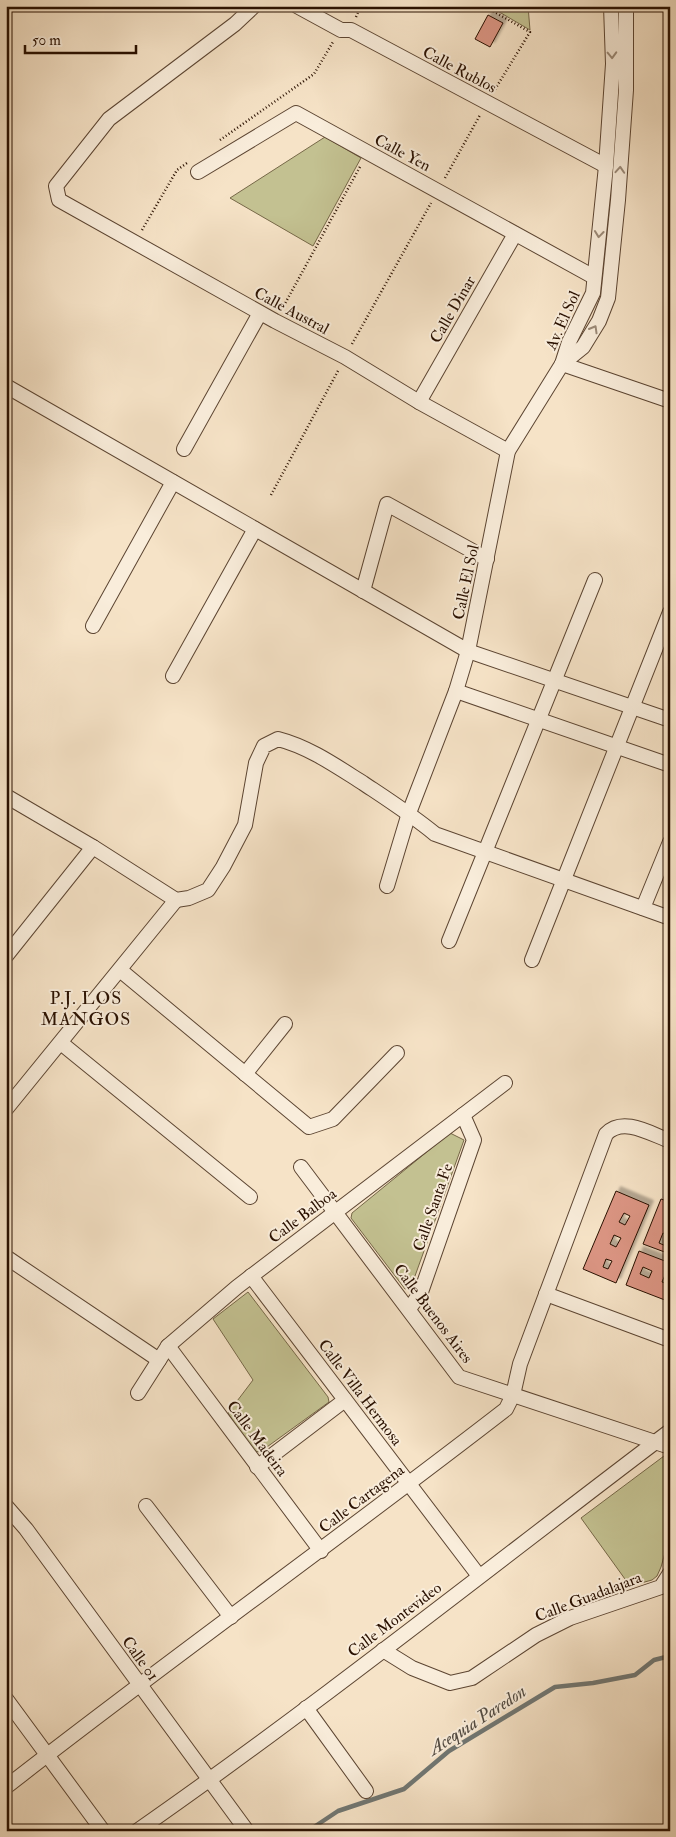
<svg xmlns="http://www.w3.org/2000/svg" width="676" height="1837" viewBox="0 0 676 1837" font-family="'IM FELL Double Pica',serif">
<defs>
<filter id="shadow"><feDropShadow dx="4.5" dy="-4.5" stdDeviation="1" flood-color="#0004"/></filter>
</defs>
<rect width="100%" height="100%" fill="#f6e3c7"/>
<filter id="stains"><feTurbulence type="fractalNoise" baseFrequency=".004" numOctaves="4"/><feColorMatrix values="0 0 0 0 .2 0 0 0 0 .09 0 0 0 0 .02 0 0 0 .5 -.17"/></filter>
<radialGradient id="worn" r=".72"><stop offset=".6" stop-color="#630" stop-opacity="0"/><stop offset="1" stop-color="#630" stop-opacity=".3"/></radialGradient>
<g fill="#c3c191" stroke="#766848">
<polygon points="489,6 528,6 530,30"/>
<polygon points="325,137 361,158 313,246 230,198"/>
<polygon points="450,1133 464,1140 411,1287 405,1289 351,1218 352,1213"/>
<polygon points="248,1292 328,1397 329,1402 260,1452 253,1451 228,1413 253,1380 213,1319"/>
<polygon points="664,1456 670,1458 670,1535 661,1567 657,1576 652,1580 630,1586 581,1518"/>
</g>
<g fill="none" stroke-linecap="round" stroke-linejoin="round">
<g stroke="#717773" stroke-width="4.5">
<polyline points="308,1831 338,1811 404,1789 449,1751 555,1687 593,1683 635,1675 654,1660 670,1656"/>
<polyline points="667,1831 670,1822"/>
</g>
</g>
<g fill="#db9583" stroke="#291000" fill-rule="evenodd" filter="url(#shadow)">
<polygon points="488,15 503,23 490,47 475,39"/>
<path d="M616,1191l33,14 -33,78 -33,-14zM624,1213l6,3 -5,9 -6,-3zM614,1235l7,3 -5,9 -6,-3zM606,1259l6,2 -4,8 -5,-2z"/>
<polygon points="661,1199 670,1202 668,1220 670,1221 670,1236 663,1233 659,1243 666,1246 670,1236 670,1254 643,1244"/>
<path d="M639,1251l31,12v14l-5,-2 -3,7 8,3v17l-44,-17zM643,1267l9,4 -3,7 -9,-4z"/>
</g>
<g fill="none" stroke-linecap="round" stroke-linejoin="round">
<defs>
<g id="minor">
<polyline points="254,6 235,24 109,119 56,186 59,200 275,321 345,357 419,402 508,451"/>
<polyline points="297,6 341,30 351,30 606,166"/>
<polyline points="198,172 296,113 594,277"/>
<polyline points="562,364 583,347 599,321 608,298 618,200 626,90 626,6"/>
<polyline points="562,364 670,401"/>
<polyline points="6,386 468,651 670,720"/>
<polyline points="419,402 515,234"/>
<polyline points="184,449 260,313"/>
<polyline points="363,591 387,504 487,559"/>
<polyline points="93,626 173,482"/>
<polyline points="173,676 255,529"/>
<polyline points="456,691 670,765"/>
<path d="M6,796l87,51 83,53 13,-2 19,-8 15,-23 22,-42 11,-62 8,-17 14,-7c31,8 58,27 85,44 24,16 49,32 72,51l235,84"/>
<polyline points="387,886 409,813 456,691 468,651 508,451 562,364 569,342 593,293 606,166 613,64 611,6"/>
<polyline points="643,908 670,842"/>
<polyline points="449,941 595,580"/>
<polyline points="6,956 93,847"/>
<polyline points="532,960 670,612"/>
<polyline points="120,970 309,1127 333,1119 397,1053"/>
<polyline points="61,1043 250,1197"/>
<polyline points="245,1074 285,1024"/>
<polyline points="6,1109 176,900"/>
<polyline points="301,1167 459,1377 670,1447"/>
<polyline points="6,1257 159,1360"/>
<polyline points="251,1276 479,1576"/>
<polyline points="546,1294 670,1340"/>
<polyline points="409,1309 421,1292 474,1140 463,1115"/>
<polyline points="168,1346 321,1551"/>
<polyline points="138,1393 168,1346 237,1287 505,1083"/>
<polyline points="257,1467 345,1400"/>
<polyline points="6,1506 26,1529 247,1831"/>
<polyline points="146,1506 231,1617"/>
<polyline points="383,1650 412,1668 450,1683 472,1678 536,1635 570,1618 661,1587 670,1573"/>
<polyline points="6,1699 103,1831"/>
<polyline points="306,1708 366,1791"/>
<path d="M6,1787c165,-129 335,-250 500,-378l7,-14 7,-31 86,-230c17,-18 45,0 64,7"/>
<path d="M137,1831c182,-127 356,-266 533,-400"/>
</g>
</defs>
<use href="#minor" stroke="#5c4532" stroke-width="16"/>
<g stroke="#291000" stroke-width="2.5" stroke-dasharray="1 2.5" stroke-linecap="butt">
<polyline points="484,6 530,32 494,91"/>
<polyline points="356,17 361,6"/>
<polyline points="220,140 314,74 333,42"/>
<polyline points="445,178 480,115"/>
<polyline points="142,230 177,170 187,163"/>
<polyline points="282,309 361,165"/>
<polyline points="352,344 431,203"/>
<polyline points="271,495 339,369"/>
</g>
<use href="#minor" stroke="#f9eddb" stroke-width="14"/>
</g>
<defs><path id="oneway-chevron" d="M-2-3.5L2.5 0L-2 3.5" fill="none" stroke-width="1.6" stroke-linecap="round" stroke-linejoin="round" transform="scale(1.25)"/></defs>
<g stroke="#9b8a78">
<use href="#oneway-chevron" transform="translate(612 55) rotate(88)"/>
<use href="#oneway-chevron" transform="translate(620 170) rotate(-86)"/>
<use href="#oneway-chevron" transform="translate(599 234) rotate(96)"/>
<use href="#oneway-chevron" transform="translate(594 329) rotate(-60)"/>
</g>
<g text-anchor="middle" stroke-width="4" stroke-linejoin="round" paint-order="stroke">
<g font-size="16" fill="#291000" stroke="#f9eddb">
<text transform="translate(460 69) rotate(28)" y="6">Calle Rublos</text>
<text transform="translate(403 152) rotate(28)" y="6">Calle Yen</text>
<text transform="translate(452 309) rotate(-60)" y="6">Calle Dinar</text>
<text transform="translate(292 310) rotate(28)" y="6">Calle Austral</text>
<text transform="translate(562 320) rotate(-66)" y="6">Av. El Sol</text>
<text transform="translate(465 582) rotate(-78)" y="6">Calle El Sol</text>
<text transform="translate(432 1207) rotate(-71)" y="6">Calle Santa Fe</text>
<text transform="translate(302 1215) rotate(-37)" y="6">Calle Balboa</text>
<text transform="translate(434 1313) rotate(53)" y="6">Calle Buenos Aires</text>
<text transform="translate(361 1392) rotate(53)" y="6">Calle Villa Hermosa</text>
<text transform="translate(258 1438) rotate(53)" y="6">Calle Madeira</text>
<text transform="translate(361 1498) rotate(-37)" y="6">Calle Cartagena</text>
<text transform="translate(588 1596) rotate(-21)" y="6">Calle Guadalajara</text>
<text transform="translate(394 1619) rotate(-37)" y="6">Calle Montevideo</text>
<text transform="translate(141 1658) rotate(54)" y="6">Calle 01</text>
</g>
<g font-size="18" letter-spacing="1" fill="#291000" stroke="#f9eddb">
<text x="86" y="1004">P.J. LOS<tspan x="86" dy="21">MANGOS</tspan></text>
</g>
<g font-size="18" font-style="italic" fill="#534c43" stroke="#f9eddb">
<text transform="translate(477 1720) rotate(-33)" y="6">Acequia Paredon</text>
</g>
</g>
<rect width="676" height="1837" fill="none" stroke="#f6e3c7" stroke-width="25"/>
<rect x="8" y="8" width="661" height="1822" fill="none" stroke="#291000" stroke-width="2.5"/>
<rect x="12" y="12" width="651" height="1812" fill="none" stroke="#291000"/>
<path d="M25 45v8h111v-8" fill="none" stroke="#291000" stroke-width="2.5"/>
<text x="32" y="45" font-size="15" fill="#291000" stroke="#f9eddb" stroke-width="4" paint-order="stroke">50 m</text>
<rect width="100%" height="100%" filter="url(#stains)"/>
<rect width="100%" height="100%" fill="url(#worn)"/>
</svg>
